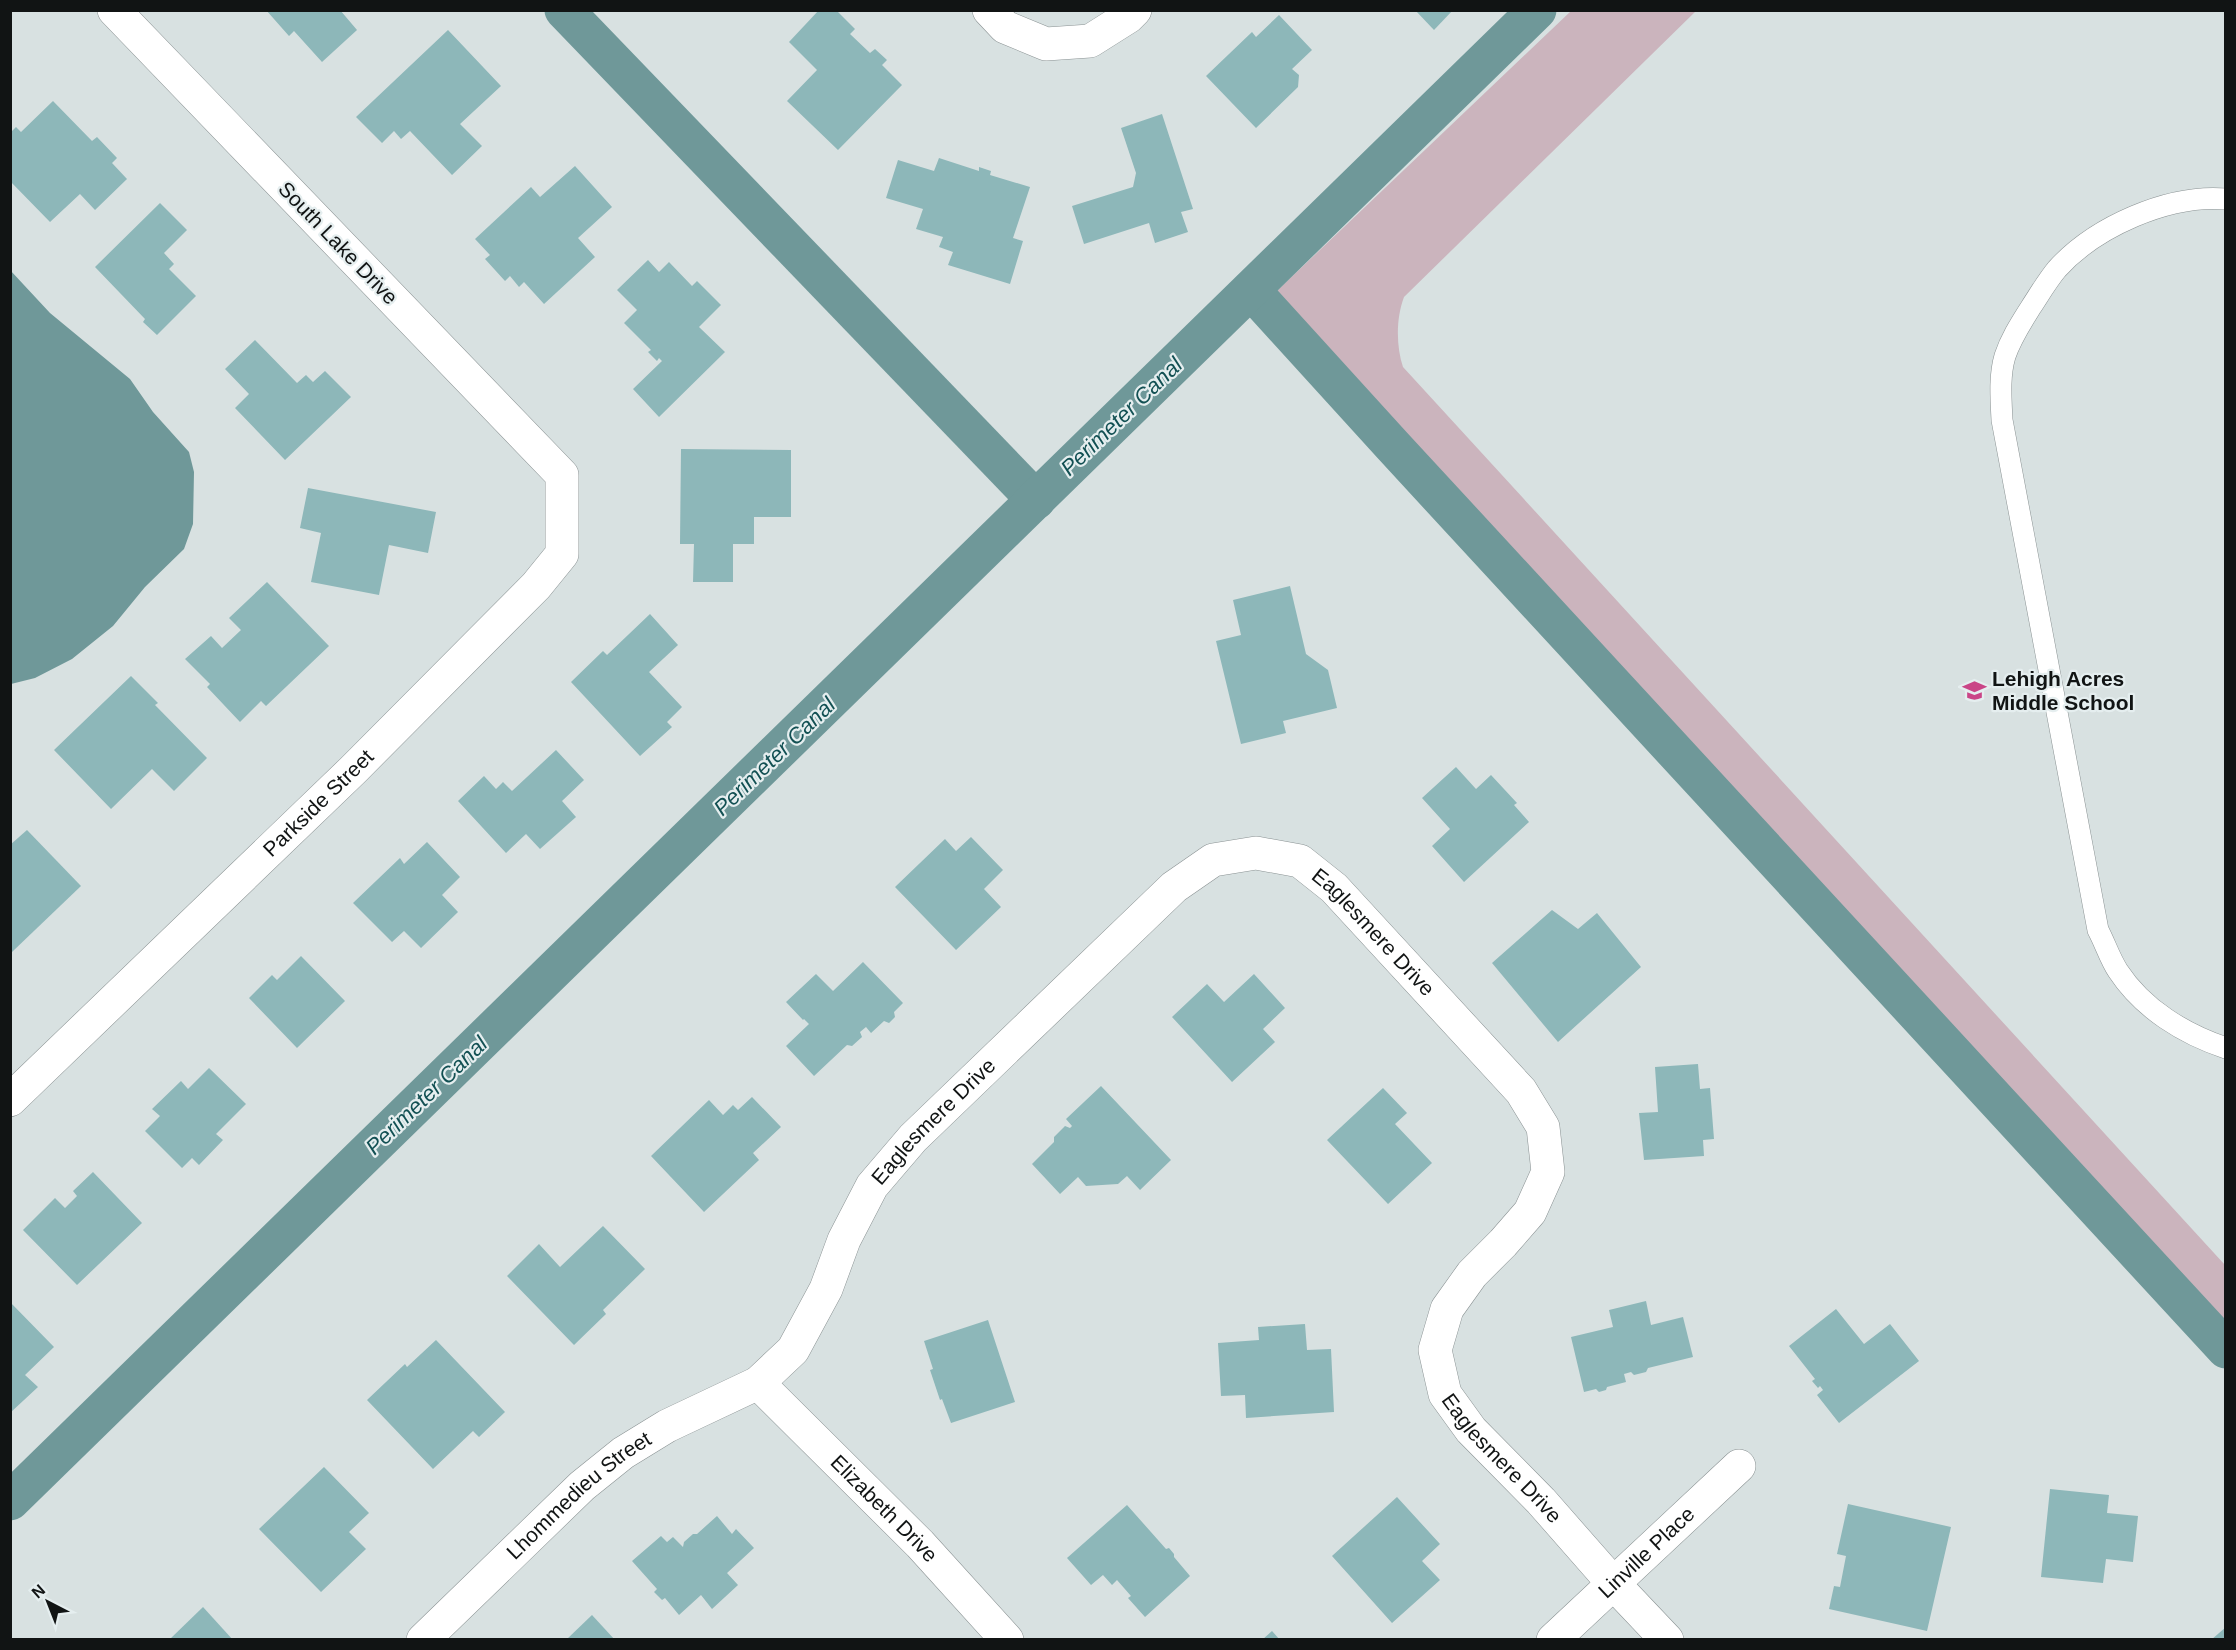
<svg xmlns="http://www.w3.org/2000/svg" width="2236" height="1650" viewBox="0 0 2236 1650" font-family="Helvetica,sans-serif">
<rect width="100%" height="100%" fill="#d8e1e1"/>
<path fill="#cbb4bd" d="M1571,11h125l-292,286c-8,21 -8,49 -1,70l822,898v94l-965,-1052z"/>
<polygon fill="#6f9899" points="10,270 50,313 130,379 153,412 189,452 194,472 193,524 184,549 145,587 113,626 72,659 35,678 11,684"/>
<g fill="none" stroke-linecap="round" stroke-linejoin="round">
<g stroke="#6f9899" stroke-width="39">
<polyline points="564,10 1036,500"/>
<polyline points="1251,290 1392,445 2226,1349"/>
<polyline points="10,1501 1537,10"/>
</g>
</g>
<g fill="#8db7b9">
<polygon points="266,10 340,10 357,30 322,62 294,31 289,36"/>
<polygon points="819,10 836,10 855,29 850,34 870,53 875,49 887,60 882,65 902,85 838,150 787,101 817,70 789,42"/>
<polygon points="1415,10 1453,10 1434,30"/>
<polygon points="1279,15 1312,50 1292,69 1299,75 1298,87 1256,128 1206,76 1252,32 1256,37"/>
<polygon points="448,30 501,86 460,124 482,146 452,175 410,131 401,139 394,131 382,143 356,117"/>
<polygon points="53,101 92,141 97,137 117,158 112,163 127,179 95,210 80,194 50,222 10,181 10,133 16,127 21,132"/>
<polygon points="1162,114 1193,209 1181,212 1188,232 1155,243 1149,223 1084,244 1072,206 1133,187 1136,173 1121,128"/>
<polygon points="939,158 979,171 979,167 991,171 990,175 1030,187 1013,238 1023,241 1010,284 948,265 953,252 939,247 943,237 916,229 923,209 886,198 898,160 934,171"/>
<polygon points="575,166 612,207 578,238 595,257 544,304 524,282 519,287 510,276 505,281 485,259 490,255 475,239 531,187 540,197"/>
<polygon points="160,203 187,230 164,253 174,264 169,269 196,296 157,335 143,322 145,319 95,267"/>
<polygon points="648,260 659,272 669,262 692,286 697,281 721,305 699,327 725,352 659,417 633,389 662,361 659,358 657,361 648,352 651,350 624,323 637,310 617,290"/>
<polygon points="255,340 297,383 306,375 313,382 325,371 351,397 285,460 235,408 249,394 225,369"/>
<polygon points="681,449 791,450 791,517 754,517 754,544 733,544 733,582 693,582 694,544 680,544"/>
<polygon points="308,488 436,512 428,553 389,545 379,595 311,582 321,533 300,528"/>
<polygon points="267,582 329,646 266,706 261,701 240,722 207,687 210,684 185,659 211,636 222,648 241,630 229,618"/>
<polygon points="1290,586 1306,654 1328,670 1337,708 1283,721 1286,733 1241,744 1216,641 1241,635 1233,600"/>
<polygon points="650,614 678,645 649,672 682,707 667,722 672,727 640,756 571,682 603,651 607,655"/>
<polygon points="131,676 158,703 155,705 207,758 174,791 152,769 111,809 54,750"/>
<polygon points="556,750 584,780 562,801 576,817 540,849 526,834 506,853 458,801 484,776 496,789 503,782 512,791"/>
<polygon points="1456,767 1476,789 1491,775 1517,803 1514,805 1529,822 1464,882 1432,846 1450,829 1422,798"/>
<polygon points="27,830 81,886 12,952 10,950 10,845"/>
<polygon points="971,837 1003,870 984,889 1001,907 956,950 895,887 945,839 956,851"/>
<polygon points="427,842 460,877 442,895 458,912 421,948 404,931 392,942 353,903 400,858 404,864"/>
<polygon points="1552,910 1578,929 1597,913 1641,967 1558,1042 1492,963"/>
<polygon points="301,956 345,1001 297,1048 249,998 272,975 277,980"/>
<polygon points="863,962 903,1003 894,1012 895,1017 889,1023 884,1021 871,1033 866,1027 860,1032 862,1037 852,1046 847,1045 814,1076 786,1046 809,1024 804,1019 803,1020 786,1002 816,974 833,991"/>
<polygon points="1254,974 1285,1008 1263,1029 1275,1042 1232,1082 1172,1017 1207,984 1224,1002"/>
<polygon points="1698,1064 1700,1089 1710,1088 1714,1139 1703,1140 1704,1156 1644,1160 1639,1113 1658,1112 1655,1067"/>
<polygon points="209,1068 246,1104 216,1134 223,1140 199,1165 192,1158 182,1168 145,1131 160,1116 152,1109 181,1081 188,1089"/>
<polygon points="1101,1086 1171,1160 1140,1190 1127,1176 1118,1184 1086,1186 1078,1177 1060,1194 1032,1164 1054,1142 1054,1137 1065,1126 1070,1128 1072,1126 1066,1119"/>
<polygon points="1383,1088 1407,1113 1395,1124 1432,1163 1388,1204 1327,1140"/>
<polygon points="752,1097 781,1127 753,1153 759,1160 704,1212 651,1156 709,1100 723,1115 733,1105 738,1110"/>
<polygon points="93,1172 142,1223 77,1285 23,1230 55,1198 65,1208 77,1196 73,1191"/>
<polygon points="603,1226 645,1269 603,1310 606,1314 574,1345 507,1276 539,1244 560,1267"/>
<polygon points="1646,1301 1651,1325 1683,1317 1693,1357 1648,1368 1646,1372 1634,1375 1631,1372 1624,1374 1626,1382 1607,1387 1606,1390 1599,1392 1596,1389 1584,1392 1571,1337 1613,1327 1609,1310"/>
<polygon points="10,1302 54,1347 25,1375 38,1387 10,1413"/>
<polygon points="1836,1309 1864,1344 1890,1324 1919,1361 1839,1423 1817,1395 1823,1390 1820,1386 1818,1388 1812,1381 1815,1379 1789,1346"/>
<polygon points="988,1320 1015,1402 951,1423 942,1399 940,1400 930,1370 933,1369 924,1341"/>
<polygon points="1305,1324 1307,1350 1331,1349 1334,1412 1246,1418 1245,1395 1221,1396 1218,1343 1259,1340 1258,1327"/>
<polygon points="436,1340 505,1412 479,1437 473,1431 433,1469 367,1400 405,1364 407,1367"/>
<polygon points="324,1467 369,1513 349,1532 366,1549 321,1592 259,1529"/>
<polygon points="2050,1489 2109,1495 2107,1513 2138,1516 2133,1562 2106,1559 2103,1583 2041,1577"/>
<polygon points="1397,1497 1440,1544 1422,1561 1440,1580 1392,1623 1332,1556"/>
<polygon points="1848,1504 1951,1527 1927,1631 1829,1609 1834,1586 1840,1587 1846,1556 1837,1554"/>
<polygon points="1127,1505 1166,1549 1169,1548 1174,1554 1174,1557 1190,1576 1145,1617 1128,1598 1131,1596 1117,1580 1112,1585 1103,1575 1091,1585 1067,1558"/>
<polygon points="717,1516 732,1534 736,1529 754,1548 727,1573 738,1585 712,1609 701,1595 679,1615 665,1598 662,1600 654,1592 657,1589 632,1561 661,1536 667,1542 673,1537 683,1547 684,1542 693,1534 697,1534"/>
<polygon points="203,1607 233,1640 169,1640"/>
<polygon points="592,1615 615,1640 566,1640"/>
<polygon points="2226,1627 2226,1640 2211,1640"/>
<polygon points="1272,1631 1280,1640 1262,1640"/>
</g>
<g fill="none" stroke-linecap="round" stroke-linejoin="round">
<defs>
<path id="service" d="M2226,199c-58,-5 -131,28 -169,70 -10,12 -18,26 -26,38 -10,16 -20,31 -26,49 -6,20 -4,43 -3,64l96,510c7,13 12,29 20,41 25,38 66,63 108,77"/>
<g id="minor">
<polyline points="989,10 1005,27 1046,44 1090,41 1128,17 1135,10"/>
<path id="s1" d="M10,1100l344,-331 182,-183 26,-32v-79l-448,-465"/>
<path id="s2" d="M758,1383l162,161 87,96"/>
<path id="s3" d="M423,1640l159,-154 41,-33 44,-27 91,-43 35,-33 33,-61 18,-49 28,-54 41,-48 261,-251 39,-27 43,-7 44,8 34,27 187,203 22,36 5,45 -18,40 -27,31 -31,31 -25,35 -12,41 10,44 26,36 70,71 72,82 54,57"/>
<path id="s4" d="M1553,1640l186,-174"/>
</g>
</defs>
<use href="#service" stroke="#8a9293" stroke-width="22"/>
<use href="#minor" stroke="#8a9293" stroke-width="34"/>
<use href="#service" stroke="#fff" stroke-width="21"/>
<use href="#minor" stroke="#fff" stroke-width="33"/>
</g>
<defs>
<symbol id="school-bare" viewBox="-9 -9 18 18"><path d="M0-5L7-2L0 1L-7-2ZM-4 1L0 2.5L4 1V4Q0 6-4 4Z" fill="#ca4587" stroke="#e5eeef" stroke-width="2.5" paint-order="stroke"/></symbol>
</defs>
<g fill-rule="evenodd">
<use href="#school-bare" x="1958" y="674" width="33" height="33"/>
</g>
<g text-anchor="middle" stroke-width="4.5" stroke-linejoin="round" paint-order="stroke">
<g font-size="21" fill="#111414" stroke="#e5eeef">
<text transform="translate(338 243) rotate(46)" y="7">South Lake Drive</text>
<text dy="7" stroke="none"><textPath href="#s1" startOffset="428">Parkside Street</textPath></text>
<text dy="7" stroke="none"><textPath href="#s3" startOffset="1320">Eaglesmere Drive</textPath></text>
<text dy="7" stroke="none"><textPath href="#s3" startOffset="746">Eaglesmere Drive</textPath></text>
<text dy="7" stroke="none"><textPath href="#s3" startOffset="1970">Eaglesmere Drive</textPath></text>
<text dy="7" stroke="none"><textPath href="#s3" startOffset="213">Lhommedieu Street</textPath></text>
<text dy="7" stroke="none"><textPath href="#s2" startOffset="178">Elizabeth Drive</textPath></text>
<text dy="7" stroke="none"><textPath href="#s4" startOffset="128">Linville Place</textPath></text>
</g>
<g font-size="21" font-weight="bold" fill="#111414" stroke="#e5eeef" text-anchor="start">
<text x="1992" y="686">Lehigh Acres<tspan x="1992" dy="24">Middle School</tspan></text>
</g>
<g font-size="22" font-style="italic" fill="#125053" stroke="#e5eeef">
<text transform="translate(1121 416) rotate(-44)" y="8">Perimeter Canal</text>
<text transform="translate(774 756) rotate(-44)" y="8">Perimeter Canal</text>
<text transform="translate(426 1095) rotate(-44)" y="8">Perimeter Canal</text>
</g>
</g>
<rect width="2236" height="1650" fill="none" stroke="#111414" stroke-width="24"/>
<g transform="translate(48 1602) rotate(318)" stroke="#e5eeef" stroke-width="4.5" paint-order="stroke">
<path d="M0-4.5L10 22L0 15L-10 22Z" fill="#111414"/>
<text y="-9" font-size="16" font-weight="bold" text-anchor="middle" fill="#111414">N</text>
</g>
</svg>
